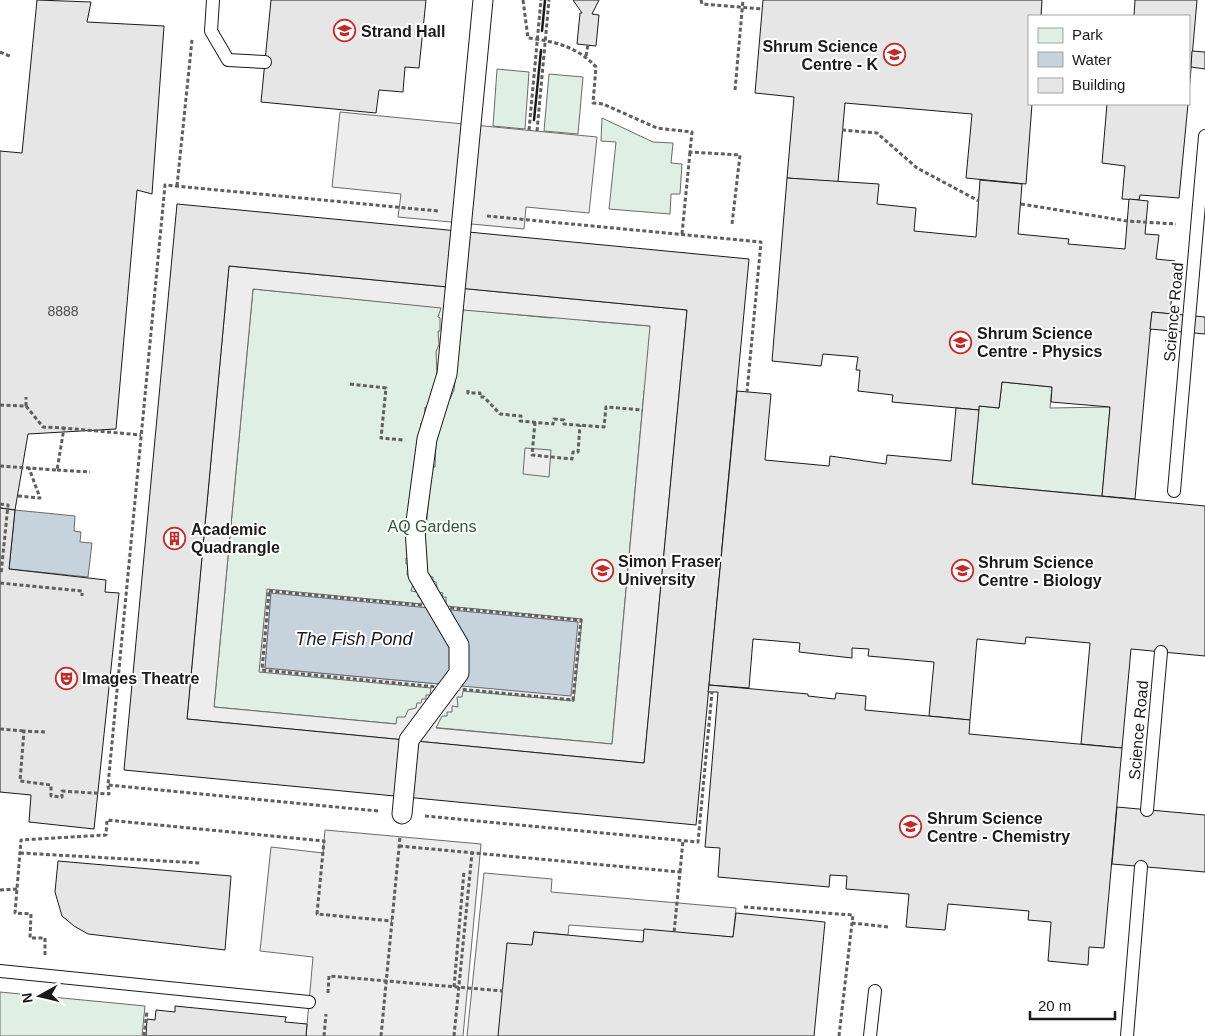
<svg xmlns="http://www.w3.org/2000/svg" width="1205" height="1036" viewBox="0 0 1205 1036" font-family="Arial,sans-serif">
<rect width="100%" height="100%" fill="#fff"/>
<g fill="#e0efe3" stroke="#6a6a6a">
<polygon points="497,69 529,72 525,129 493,126"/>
<polygon points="549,74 583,77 578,134 544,131"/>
<polygon points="602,118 653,142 673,143 671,163 682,164 680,194 671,194 670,214 609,209 616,142 601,141"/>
<path d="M253,289l298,29 10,-3 28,6 62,5c-2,21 4,47 -7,65l-32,353 -398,-37z"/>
<polygon points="1002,382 1052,387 1050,408 1110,407 1102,496 972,484 979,406 999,408"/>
<polygon points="0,992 145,1006 142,1036 0,1036"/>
</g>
<g fill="#ededed" stroke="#6a6a6a" fill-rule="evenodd">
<polygon points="340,112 597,137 589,213 526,207 524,229 398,217 401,194 332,187"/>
<path d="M229,266l458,44 -43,453 -457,-44zM253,289l188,19 -3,9 2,1v13h-2l1,13 -3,8 1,21 -4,20h-2l-3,15 -3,-1 -1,16h-3l-12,136 -3,-1v6h2l-1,11h4l-1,5 4,1 -3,10 7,1v5h4v7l-155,-15 -8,83 172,16 -1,7h-4v4h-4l-1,4h-4l-1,5 -8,2 -3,7h-8l-1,7 -182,-17zM463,310l187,16 -38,418 -176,-16 6,-12h5v-4h5v-6l6,1 -1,-10h5l1,-6 111,10 8,-82 -136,-13v-9h-4l1,-4 -5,-1 -2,-10 -3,-1v-4l-3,-1 -3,-4 -2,-31 5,-59 3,-15h2l1,-26 11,-42h3l4,-9zM271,594l307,28 -116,64 -197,-18z"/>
<polygon points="525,448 551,450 549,477 523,474"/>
<polygon points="325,830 481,844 463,1036 306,1036 313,957 260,951 271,847 323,853"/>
<polygon points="484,873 552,879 551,892 736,908 733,937 569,925 568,935 534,932 532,945 498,1036 467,1036"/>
</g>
<g fill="#c6d2dc" stroke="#6a6a6a">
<polygon points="15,510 75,516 74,531 81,532 80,542 92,543 88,577 9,569"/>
<polygon points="271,593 578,622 571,696 265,668"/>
</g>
<g fill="#e6e6e6" stroke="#1a1a1a" fill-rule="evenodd">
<polygon points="37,0 91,2 87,22 164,26 152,194 137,190 116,429 28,434 15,510 0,508 0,151 22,153"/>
<polygon points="271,0 426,0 419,68 405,67 403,92 379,90 376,113 261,102"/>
<polygon points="573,0 599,0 592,14 599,15 596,46 577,44 580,13 582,13"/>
<polygon points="763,0 1042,0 1041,16 1029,16 1029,104 1032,104 1026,184 966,178 972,114 845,103 838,182 787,178 794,97 755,93"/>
<polygon points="1135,0 1197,0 1189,92 1189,16 1134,16"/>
<polygon points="1192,51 1205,52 1205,69 1191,67"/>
<polygon points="1107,104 1188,104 1179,198 1140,195 1139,200 1122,199 1125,166 1102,163"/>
<polygon points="787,178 879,184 877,204 916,208 914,231 976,237 980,180 1022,184 1018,234 1069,239 1068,244 1125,249 1129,199 1148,201 1145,234 1159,235 1156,259 1175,261 1170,314 1152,312 1135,499 1102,496 1110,407 1051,402 1052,387 1002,382 999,408 979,406 979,410 892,402 893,395 858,391 860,370 856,370 858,357 823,354 821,366 772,361"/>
<path d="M177,204l572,55 -53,566 -572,-55zM229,266l458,44 -43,453 -457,-44z"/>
<polygon points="1152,312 1205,317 1205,334 1150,329"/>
<polygon points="737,391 771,394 765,460 829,466 830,456 886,464 887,455 951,461 956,408 979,410 972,484 1205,506 1205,656 1131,649 1122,748 1081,744 1090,643 1026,637 1025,644 977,639 970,720 929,716 934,662 868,656 869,649 852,648 852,658 799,652 800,643 753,639 749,688 709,685"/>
<polygon points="0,508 15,510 9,569 106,580 105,592 119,593 94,829 29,822 31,795 0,792"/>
<polygon points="709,685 808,694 808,696 835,699 836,693 866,696 865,710 970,720 969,734 1122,748 1104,948 1089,947 1088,965 1048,961 1051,922 1028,920 1029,911 948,904 945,930 906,927 909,894 846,889 847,876 830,875 829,887 718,877 720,848 705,847 718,692 708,692"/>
<polygon points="1117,807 1205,815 1205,872 1112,864"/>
<polygon points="58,861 231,876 225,950 88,934 74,926 62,916 55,892"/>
<polygon points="736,913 825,922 814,1036 498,1036 507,943 532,945 534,932 643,942 644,929 733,937"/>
<polygon points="175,1006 286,1017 285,1022 307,1024 306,1036 146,1036 147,1019 155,1020 156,1010 175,1012"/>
</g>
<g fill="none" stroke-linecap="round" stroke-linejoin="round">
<defs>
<g id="service">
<polyline points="213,0 211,31 228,60 265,62"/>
<polyline points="1174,491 1205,136"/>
<polyline points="1147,810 1161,652"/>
<polyline points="0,971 309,1002"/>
<polyline points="870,1036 875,991"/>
<polyline points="1127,1036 1141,867"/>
</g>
<polyline id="pedestrian" points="402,814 409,740 459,673 459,645 418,575 415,529 427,439 447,374 483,0"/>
</defs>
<use href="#service" stroke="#1a1a1a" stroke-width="14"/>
<use href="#pedestrian" stroke="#1a1a1a" stroke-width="21"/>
<g stroke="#5f5f5f" stroke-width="3" stroke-dasharray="4 2.5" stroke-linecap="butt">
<path d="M523,0l5,38c26,3 50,9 68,29l-3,36 10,1 54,24 35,4 -2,20 50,3 -8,69"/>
<polyline points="701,0 702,4 763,9"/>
<polyline points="0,52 12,57"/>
<polyline points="586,56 588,45"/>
<polyline points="735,90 743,0"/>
<polyline points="529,130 541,0"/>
<polyline points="842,130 877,133 917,168 979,201"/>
<polyline points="537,131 549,0"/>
<polyline points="177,186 192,40"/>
<polyline points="1021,204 1127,221 1176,224"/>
<polyline points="487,216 761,242 747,392"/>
<polyline points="682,234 690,152"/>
<polyline points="350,384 386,388 381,438 403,440"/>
<polyline points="468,390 468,393 480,393 480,397 484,397 500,414 521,416 520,421 553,424 554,419 564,420 564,424 604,427 606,407 643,410"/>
<polyline points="0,405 26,406 43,427 64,428"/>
<polyline points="26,406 26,397"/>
<polyline points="535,422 532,455 572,459 573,452 578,452 580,425"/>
<polyline points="0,466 57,470 64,428 141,435"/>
<polyline points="57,470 90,472"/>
<polyline points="18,496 40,498 29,468"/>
<polyline points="0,504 8,505 1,574"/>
<polyline points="0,583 82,591 82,596"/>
<polygon points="269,591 581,620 573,700 262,670"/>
<polyline points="0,729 24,731"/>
<polyline points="45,732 24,731 20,781 51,785 51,796 62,797 62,791 109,794 108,785"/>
<polyline points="378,811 108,785 165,185 438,211"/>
<polyline points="425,816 698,842 712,692"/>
<polyline points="399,846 680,872 674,933"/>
<polyline points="20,853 200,863"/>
<polyline points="680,872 683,840"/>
<polyline points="0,890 17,889"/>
<polyline points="744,907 853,915 852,923 889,927"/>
<polyline points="45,955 45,938 30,938 31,914 15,913 21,840 106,835 107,820 324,841 317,914 392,921"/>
<polyline points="454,987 464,871"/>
<polyline points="328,993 329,976 503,991"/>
<polyline points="144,1036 147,1011"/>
<polyline points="324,1036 326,1014"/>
<polyline points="381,1036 400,837"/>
<polyline points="839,1036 852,923"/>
</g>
<use href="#service" stroke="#fff" stroke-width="12"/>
<use href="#pedestrian" stroke="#fff" stroke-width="19"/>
<polyline stroke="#5f5f5f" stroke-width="3" stroke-dasharray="4 2.5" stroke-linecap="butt" points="454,1036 472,853"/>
<g stroke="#1a1a1a" stroke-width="2.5">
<polyline points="542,31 545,0"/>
<polyline points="534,120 541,50"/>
</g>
</g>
<defs>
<symbol id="university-ring" viewBox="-11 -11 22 22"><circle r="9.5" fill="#fff" stroke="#c62828" stroke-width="1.5"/><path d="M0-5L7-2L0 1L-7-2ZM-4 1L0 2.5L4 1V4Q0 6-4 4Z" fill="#c62828"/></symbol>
<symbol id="building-ring" viewBox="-11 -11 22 22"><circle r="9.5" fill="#fff" stroke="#c62828" stroke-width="1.5"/><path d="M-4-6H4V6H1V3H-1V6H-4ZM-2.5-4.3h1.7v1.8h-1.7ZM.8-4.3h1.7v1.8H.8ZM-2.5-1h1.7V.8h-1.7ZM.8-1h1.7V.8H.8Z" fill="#c62828"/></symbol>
<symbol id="theatre-ring" viewBox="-11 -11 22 22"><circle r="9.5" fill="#fff" stroke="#c62828" stroke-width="1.5"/><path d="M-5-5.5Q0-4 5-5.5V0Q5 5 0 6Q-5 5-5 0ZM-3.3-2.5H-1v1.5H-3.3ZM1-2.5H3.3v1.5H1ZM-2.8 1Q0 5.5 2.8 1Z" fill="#c62828"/></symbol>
</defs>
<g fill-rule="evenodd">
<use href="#university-ring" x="332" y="18" width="25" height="25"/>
<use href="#university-ring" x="882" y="42" width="25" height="25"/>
<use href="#university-ring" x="948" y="330" width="25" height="25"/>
<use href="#building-ring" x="162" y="526" width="25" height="25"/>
<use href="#university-ring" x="590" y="558" width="25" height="25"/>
<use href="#university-ring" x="950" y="558" width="25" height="25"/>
<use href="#theatre-ring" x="54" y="666" width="25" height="25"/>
<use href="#university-ring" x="898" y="814" width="25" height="25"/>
</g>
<g text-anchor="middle" stroke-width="4" stroke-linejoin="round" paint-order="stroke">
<g font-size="14" fill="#4d4d4d">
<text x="63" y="316">8888</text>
</g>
<g font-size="16" font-weight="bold" fill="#1a1a1a" stroke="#fff" text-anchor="start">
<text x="361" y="37">Strand Hall</text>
<text x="878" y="52" text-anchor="end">Shrum Science<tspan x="878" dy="18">Centre - K</tspan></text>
<text x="977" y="339">Shrum Science<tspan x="977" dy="18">Centre - Physics</tspan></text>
<text x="191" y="535">Academic<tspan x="191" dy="18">Quadrangle</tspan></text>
<text x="618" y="567">Simon Fraser<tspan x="618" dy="18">University</tspan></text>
<text x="978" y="568">Shrum Science<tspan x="978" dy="18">Centre - Biology</tspan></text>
<text x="82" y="684">Images Theatre</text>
<text x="927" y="824">Shrum Science<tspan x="927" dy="18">Centre - Chemistry</tspan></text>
</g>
<g font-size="16" fill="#1a1a1a" stroke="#fff">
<text transform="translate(1173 312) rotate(-85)" y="6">Science Road</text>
<text transform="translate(1138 730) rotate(-85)" y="6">Science Road</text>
</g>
<g font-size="16" fill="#2b5a34" stroke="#fff">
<text x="432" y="532">AQ Gardens</text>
</g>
<g font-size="18" font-style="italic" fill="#1a1a1a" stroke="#fff">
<text x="354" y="645">The Fish Pond</text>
</g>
</g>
<rect x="1028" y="15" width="162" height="90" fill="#ffffff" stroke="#a3a3a3"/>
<rect x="1038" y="28" width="25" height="15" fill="#e0efe3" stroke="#a3a3a3"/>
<text x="1072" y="40" font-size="15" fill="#1a1a1a">Park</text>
<rect x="1038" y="52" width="25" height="15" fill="#c6d2dc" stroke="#a3a3a3"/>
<text x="1072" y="65" font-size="15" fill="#1a1a1a">Water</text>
<rect x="1038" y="78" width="25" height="15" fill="#e6e6e6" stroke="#a3a3a3"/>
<text x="1072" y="90" font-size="15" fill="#1a1a1a">Building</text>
<g transform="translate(40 996) rotate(262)" stroke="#ffffff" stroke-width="4" paint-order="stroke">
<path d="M0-4L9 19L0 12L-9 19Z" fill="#1a1a1a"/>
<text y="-8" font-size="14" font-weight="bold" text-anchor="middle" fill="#1a1a1a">N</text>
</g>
<path d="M1030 1011v8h85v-8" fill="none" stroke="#1a1a1a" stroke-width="2.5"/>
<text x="1038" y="1011" font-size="15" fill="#1a1a1a" stroke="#ffffff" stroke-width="4" paint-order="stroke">20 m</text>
</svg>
